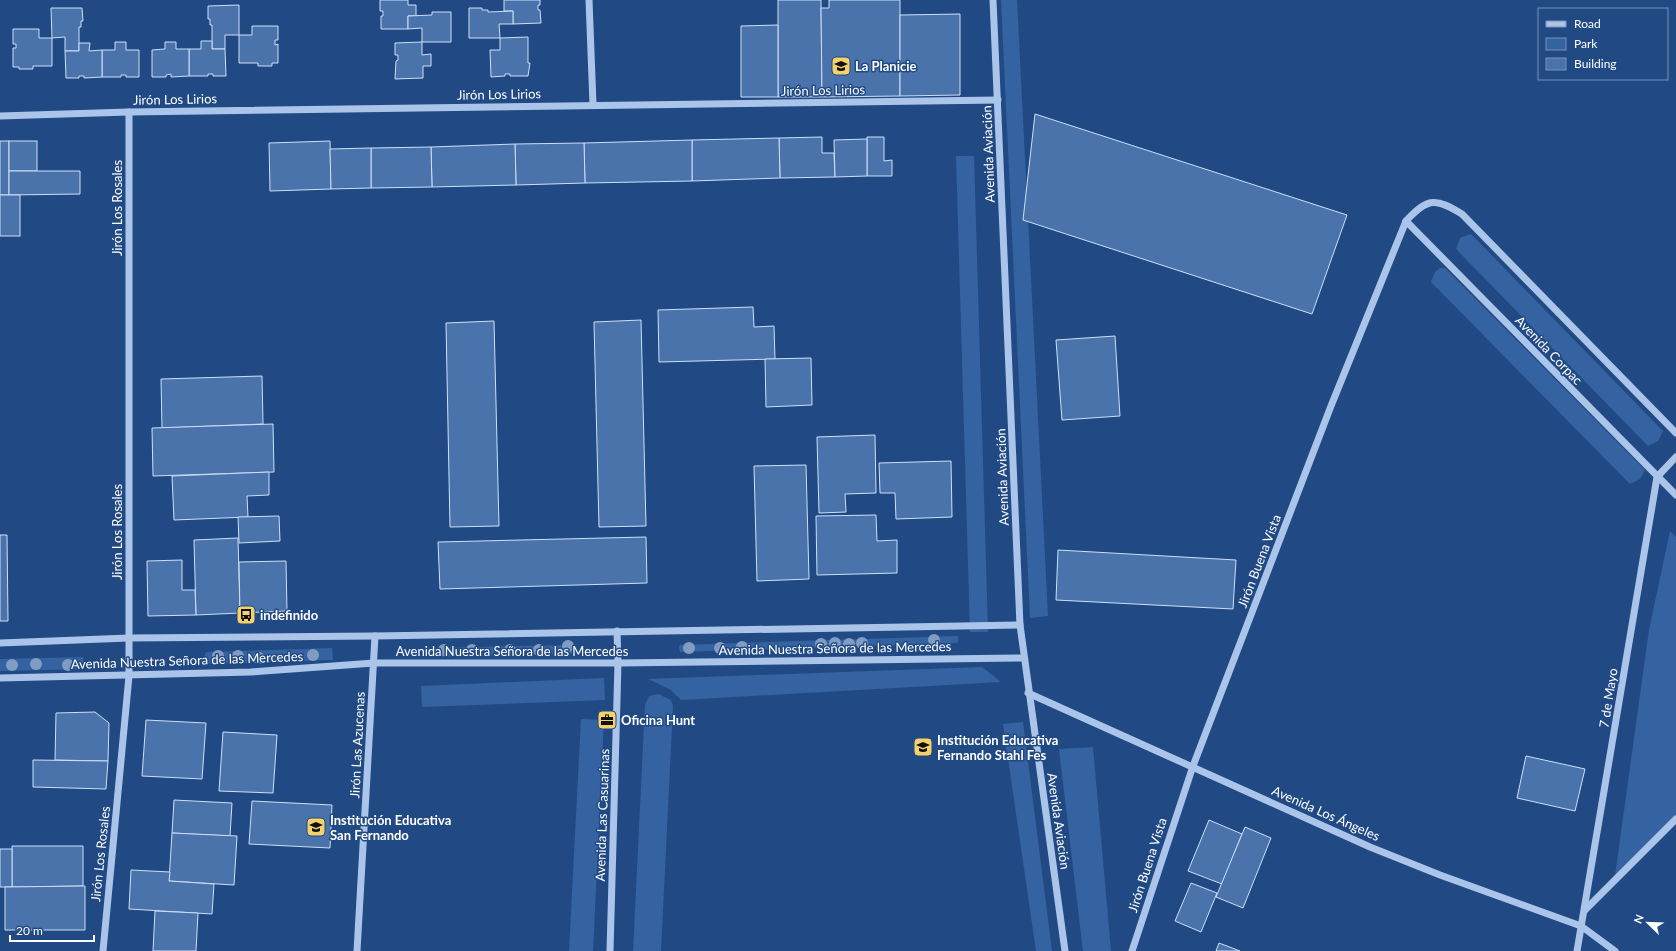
<svg xmlns="http://www.w3.org/2000/svg" width="1676" height="951" viewBox="0 0 1676 951" font-family="Lato,sans-serif">
<rect width="100%" height="100%" fill="#214a84"/>
<g fill="#3563a1">
<polygon points="1001,0 1017,0 1048,616 1030,618"/>
<polygon points="956,156 974,156 988,632 970,632"/>
<polygon points="1471,234 1663,431 1658,441 1648,446 1456,249 1460,238"/>
<polygon points="1440,268 1445,268 1645,470 1640,479 1630,484 1431,282 1435,272"/>
<polygon points="1670,531 1676,537 1676,816 1614,883 1649,630"/>
<polygon points="958,636 958,643 680,652 679,647 680,645"/>
<polygon points="575,645 575,654 428,657 428,648"/>
<polygon points="332,648 333,660 206,664 204,658 206,652"/>
<polygon points="83,657 84,669 0,671 0,659"/>
<polygon points="982,667 1001,682 681,700 671,690 648,679"/>
<polygon points="604,678 605,700 422,707 421,686"/>
<polygon points="658,694 671,700 673,706 661,951 633,951 645,705 649,696"/>
<polygon points="581,719 604,720 593,951 569,951"/>
<polygon points="1023,722 1052,951 1036,951 1003,724"/>
<polygon points="1093,747 1111,951 1083,951 1059,749"/>
</g>
<g fill="#4a73ac" stroke="#cedff7">
<polygon points="380,0 408,0 408,5 416,5 416,16 408,16 408,29 381,29 381,16 383,16 383,11 380,11"/>
<polygon points="504,0 540,0 540,5 538,5 538,10 540,10 541,23 513,24 513,11 504,11"/>
<polygon points="778,0 821,0 822,97 778,97"/>
<polygon points="829,0 900,0 900,96 822,97 821,8 829,8"/>
<polygon points="239,5 239,35 225,35 225,49 212,49 212,25 210,25 210,19 208,19 208,6"/>
<polygon points="51,8 82,8 83,21 81,21 81,27 79,27 79,51 65,51 65,37 52,38"/>
<polygon points="469,8 482,8 482,10 488,10 488,12 513,11 513,24 499,24 500,38 469,38"/>
<polygon points="432,12 451,12 451,42 422,42 422,28 408,29 408,16 432,15"/>
<polygon points="960,14 960,95 900,96 900,15"/>
<polygon points="778,25 778,97 741,97 741,26"/>
<polygon points="252,26 278,26 278,40 275,40 275,45 278,44 278,63 272,63 272,66 258,66 258,63 239,63 239,35 252,35"/>
<polygon points="13,29 39,29 39,38 52,38 52,66 33,66 33,69 19,69 19,67 13,67 13,48 16,48 16,44 13,44"/>
<polygon points="528,37 528,63 530,63 528,76 510,76 510,74 505,74 505,76 491,77 490,50 500,50 500,38"/>
<polygon points="201,41 212,41 212,49 225,49 226,76 213,76 213,74 208,74 208,76 189,76 189,49 201,49"/>
<polygon points="115,42 126,42 126,50 139,50 139,77 126,77 126,75 121,75 121,77 102,77 102,50 115,50"/>
<polygon points="165,42 176,42 176,49 189,49 189,76 171,77 171,74 166,75 166,77 152,77 152,50 165,49"/>
<polygon points="422,42 422,55 431,54 431,66 423,66 423,78 395,79 396,61 398,60 398,55 395,55 395,43"/>
<polygon points="79,43 90,43 89,51 102,50 102,77 84,78 84,76 79,76 79,78 66,78 65,51 79,51"/>
<polygon points="1035,114 1347,215 1312,314 1023,220"/>
<polygon points="822,137 822,153 834,153 835,177 780,178 779,138"/>
<polygon points="867,137 884,137 884,161 892,160 892,176 867,176"/>
<polygon points="779,138 780,178 692,181 692,140"/>
<polygon points="867,139 867,176 835,177 834,140"/>
<polygon points="692,140 692,181 585,183 584,143"/>
<rect x="0" y="141" width="9" height="54"/>
<rect x="9" y="141" width="28" height="30"/>
<polygon points="330,141 331,189 270,191 269,143"/>
<polygon points="584,143 585,183 516,185 515,144"/>
<polygon points="515,144 516,185 432,187 431,147"/>
<polygon points="431,147 432,187 371,188 371,148"/>
<polygon points="371,148 371,188 331,189 330,149"/>
<polygon points="9,171 80,171 80,194 9,195"/>
<rect x="0" y="195" width="20" height="41"/>
<polygon points="753,307 754,327 774,326 775,359 659,362 658,310"/>
<polygon points="641,320 646,526 599,527 594,322"/>
<polygon points="494,321 499,526 450,527 446,323"/>
<polygon points="1115,336 1120,416 1062,420 1056,340"/>
<polygon points="811,358 812,405 766,407 765,359"/>
<polygon points="262,376 263,424 162,428 161,379"/>
<polygon points="273,424 274,472 153,476 152,428"/>
<polygon points="875,435 876,493 845,494 846,512 819,513 817,437"/>
<polygon points="951,461 952,517 896,519 895,493 880,493 879,463"/>
<polygon points="806,465 809,579 757,581 754,466"/>
<polygon points="269,472 269,495 247,496 248,517 174,520 172,476"/>
<polygon points="876,515 877,541 897,540 897,573 817,575 816,516"/>
<polygon points="279,516 280,541 239,543 238,517"/>
<polygon points="0,535 7,535 8,621 0,621"/>
<polygon points="646,537 647,583 440,589 438,542"/>
<polygon points="238,538 240,613 196,615 194,540"/>
<polygon points="1058,550 1236,560 1233,609 1056,600"/>
<polygon points="182,560 182,590 195,590 196,615 148,616 147,561"/>
<polygon points="286,561 287,611 240,613 239,562"/>
<polygon points="95,712 109,723 108,761 55,760 56,713"/>
<polygon points="146,720 206,723 202,779 142,776"/>
<polygon points="223,732 277,735 273,793 219,791"/>
<polygon points="1526,756 1585,769 1575,811 1517,798"/>
<polygon points="33,760 108,761 106,789 33,787"/>
<polygon points="174,800 232,803 230,836 172,833"/>
<polygon points="252,801 332,805 330,848 249,844"/>
<polygon points="1209,820 1242,834 1222,884 1188,871"/>
<polygon points="1245,827 1271,838 1243,908 1216,897"/>
<polygon points="172,833 237,836 234,885 169,881"/>
<polygon points="12,846 83,846 83,886 12,887"/>
<rect x="0" y="849" width="12" height="38"/>
<polygon points="131,870 170,872 169,881 214,884 212,914 129,909"/>
<polygon points="1191,883 1217,893 1201,932 1175,921"/>
<polygon points="85,886 85,930 5,930 5,887"/>
<polygon points="155,911 198,913 196,951 153,951"/>
<polygon points="1219,943 1240,951 1216,951"/>
</g>
<g fill="none" stroke-linecap="round" stroke-linejoin="round">
<g stroke="#aac5e9" stroke-width="7">
<polyline points="589,0 593,104"/>
<polyline points="993,0 1020,625 1065,951"/>
<polyline points="0,116 129,112 998,100"/>
<polyline points="1406,221 1676,495"/>
<polyline points="0,643 129,638 375,636 1020,625"/>
<polyline points="0,678 251,672 374,663 618,663 1023,658"/>
<polyline points="1028,693 1370,847 1440,875 1581,926 1615,951"/>
<polyline points="1585,910 1676,819"/>
<polyline points="103,951 129,676 129,112"/>
<polyline points="357,951 375,636"/>
<polyline points="610,951 618,663 617,631"/>
<path d="M1132,951l61,-185 138,-360 75,-185c22,-24 30,-23 56,-7l214,219"/>
<polyline points="1577,951 1657,477 1676,457"/>
</g>
</g>
<g fill="#809cc3">
<circle cx="934" cy="640" r="6"/>
<circle cx="835" cy="643" r="6"/>
<circle cx="862" cy="643" r="6"/>
<circle cx="821" cy="644" r="6"/>
<circle cx="849" cy="644" r="6"/>
<circle cx="568" cy="646" r="6"/>
<circle cx="742" cy="647" r="6"/>
<circle cx="689" cy="648" r="6"/>
<circle cx="720" cy="648" r="6"/>
<circle cx="444" cy="650" r="6"/>
<circle cx="472" cy="650" r="6"/>
<circle cx="510" cy="650" r="6"/>
<circle cx="539" cy="650" r="6"/>
<circle cx="313" cy="655" r="6"/>
<circle cx="218" cy="656" r="6"/>
<circle cx="238" cy="656" r="6"/>
<circle cx="259" cy="658" r="6"/>
<circle cx="36" cy="664" r="6"/>
<circle cx="12" cy="665" r="6"/>
<circle cx="68" cy="665" r="6"/>
</g>
<defs>
<symbol id="school-square" viewBox="-11 -11 22 22"><rect x="-9" y="-9" width="18" height="18" rx="4" fill="#f5d16b" stroke="#214a84"/><path d="M0-5L7-2L0 1L-7-2ZM-4 1L0 2.5L4 1V4Q0 6-4 4Z" fill="#111"/></symbol>
<symbol id="bus-square" viewBox="-11 -11 22 22"><rect x="-9" y="-9" width="18" height="18" rx="4" fill="#f5d16b" stroke="#214a84"/><path d="M-5-6H5V4H4V6H2V4H-2V6H-4V4H-5ZM-3.5-4V0h7V-4ZM-3.5 1.2v1.5H-2V1.2ZM2 1.2v1.5H3.5V1.2Z" fill="#111"/></symbol>
<symbol id="office-square" viewBox="-11 -11 22 22"><rect x="-9" y="-9" width="18" height="18" rx="4" fill="#f5d16b" stroke="#214a84"/><path d="M-6-3h4V-5.5h4V-3h4V5H-6ZM-1-4.5V-3h2v-1.5ZM-6 0V1H6V0Z" fill="#111"/></symbol>
</defs>
<g fill-rule="evenodd">
<use href="#school-square" x="830" y="55" width="22" height="22"/>
<use href="#bus-square" x="235" y="604" width="22" height="22"/>
<use href="#office-square" x="596" y="709" width="22" height="22"/>
<use href="#school-square" x="912" y="736" width="22" height="22"/>
<use href="#school-square" x="305" y="816" width="22" height="22"/>
</g>
<g text-anchor="middle" stroke-width="3" stroke-linejoin="round" paint-order="stroke">
<g font-size="13" font-weight="bold" fill="#fff" stroke="#214a84" text-anchor="start">
<text x="855" y="71">La Planicie</text>
<text x="260" y="620">indefinido</text>
<text x="621" y="725">Oficina Hunt</text>
<text x="937" y="745">Institución Educativa<tspan x="937" dy="15">Fernando Stahl Fes</tspan></text>
<text x="330" y="825">Institución Educativa<tspan x="330" dy="15">San Fernando</tspan></text>
</g>
<g font-size="13" fill="#fff" stroke="#214a84">
<text transform="translate(823 90) rotate(-1)" y="5">Jirón Los Lirios</text>
<text transform="translate(499 94) rotate(-1)" y="5">Jirón Los Lirios</text>
<text transform="translate(175 99) rotate(-1)" y="5">Jirón Los Lirios</text>
<text transform="translate(988 154) rotate(-92)" y="5">Avenida Aviación</text>
<text transform="translate(117 208) rotate(-90)" y="5">Jirón Los Rosales</text>
<text transform="translate(1549 350) rotate(46)" y="5">Avenida Corpac</text>
<text transform="translate(1002 477) rotate(-92)" y="5">Avenida Aviación</text>
<text transform="translate(117 532) rotate(-90)" y="5">Jirón Los Rosales</text>
<text transform="translate(1259 561) rotate(-69)" y="5">Jirón Buena Vista</text>
<text transform="translate(835 648) rotate(-1)" y="5">Avenida Nuestra Señora de las Mercedes</text>
<text x="512" y="656">Avenida Nuestra Señora de las Mercedes</text>
<text transform="translate(187 660) rotate(-2)" y="5">Avenida Nuestra Señora de las Mercedes</text>
<text transform="translate(1608 698) rotate(-81)" y="5">7 de Mayo</text>
<text transform="translate(357 745) rotate(-87)" y="5">Jirón Las Azucenas</text>
<text transform="translate(1326 813) rotate(24)" y="5">Avenida Los Ángeles</text>
<text transform="translate(602 815) rotate(-88)" y="5">Avenida Las Casuarinas</text>
<text transform="translate(1059 821) rotate(82)" y="5">Avenida Aviación</text>
<text transform="translate(100 854) rotate(-84)" y="5">Jirón Los Rosales</text>
<text transform="translate(1147 865) rotate(-72)" y="5">Jirón Buena Vista</text>
</g>
</g>
<rect x="1538" y="8" width="130" height="72" fill="#214a84" stroke="#7a92b5"/>
<rect x="1546" y="21" width="20" height="6" fill="#aac5e9" stroke="#7a92b5"/>
<text x="1574" y="28" font-size="12" fill="#ffffff">Road</text>
<rect x="1546" y="38" width="20" height="12" fill="#3563a1" stroke="#7a92b5"/>
<text x="1574" y="48" font-size="12" fill="#ffffff">Park</text>
<rect x="1546" y="58" width="20" height="12" fill="#4a73ac" stroke="#7a92b5"/>
<text x="1574" y="68" font-size="12" fill="#ffffff">Building</text>
<g transform="translate(1648 923) rotate(293)" stroke="#214a84" stroke-width="3" paint-order="stroke">
<path d="M0-3L7 15L0 10L-7 15Z" fill="#ffffff"/>
<text y="-6" font-size="11" font-weight="bold" text-anchor="middle" fill="#ffffff">N</text>
</g>
<path d="M10 935v6h84v-6" fill="none" stroke="#ffffff" stroke-width="2"/>
<text x="16" y="935" font-size="12" fill="#ffffff" stroke="#214a84" stroke-width="3" paint-order="stroke">20 m</text>
</svg>
